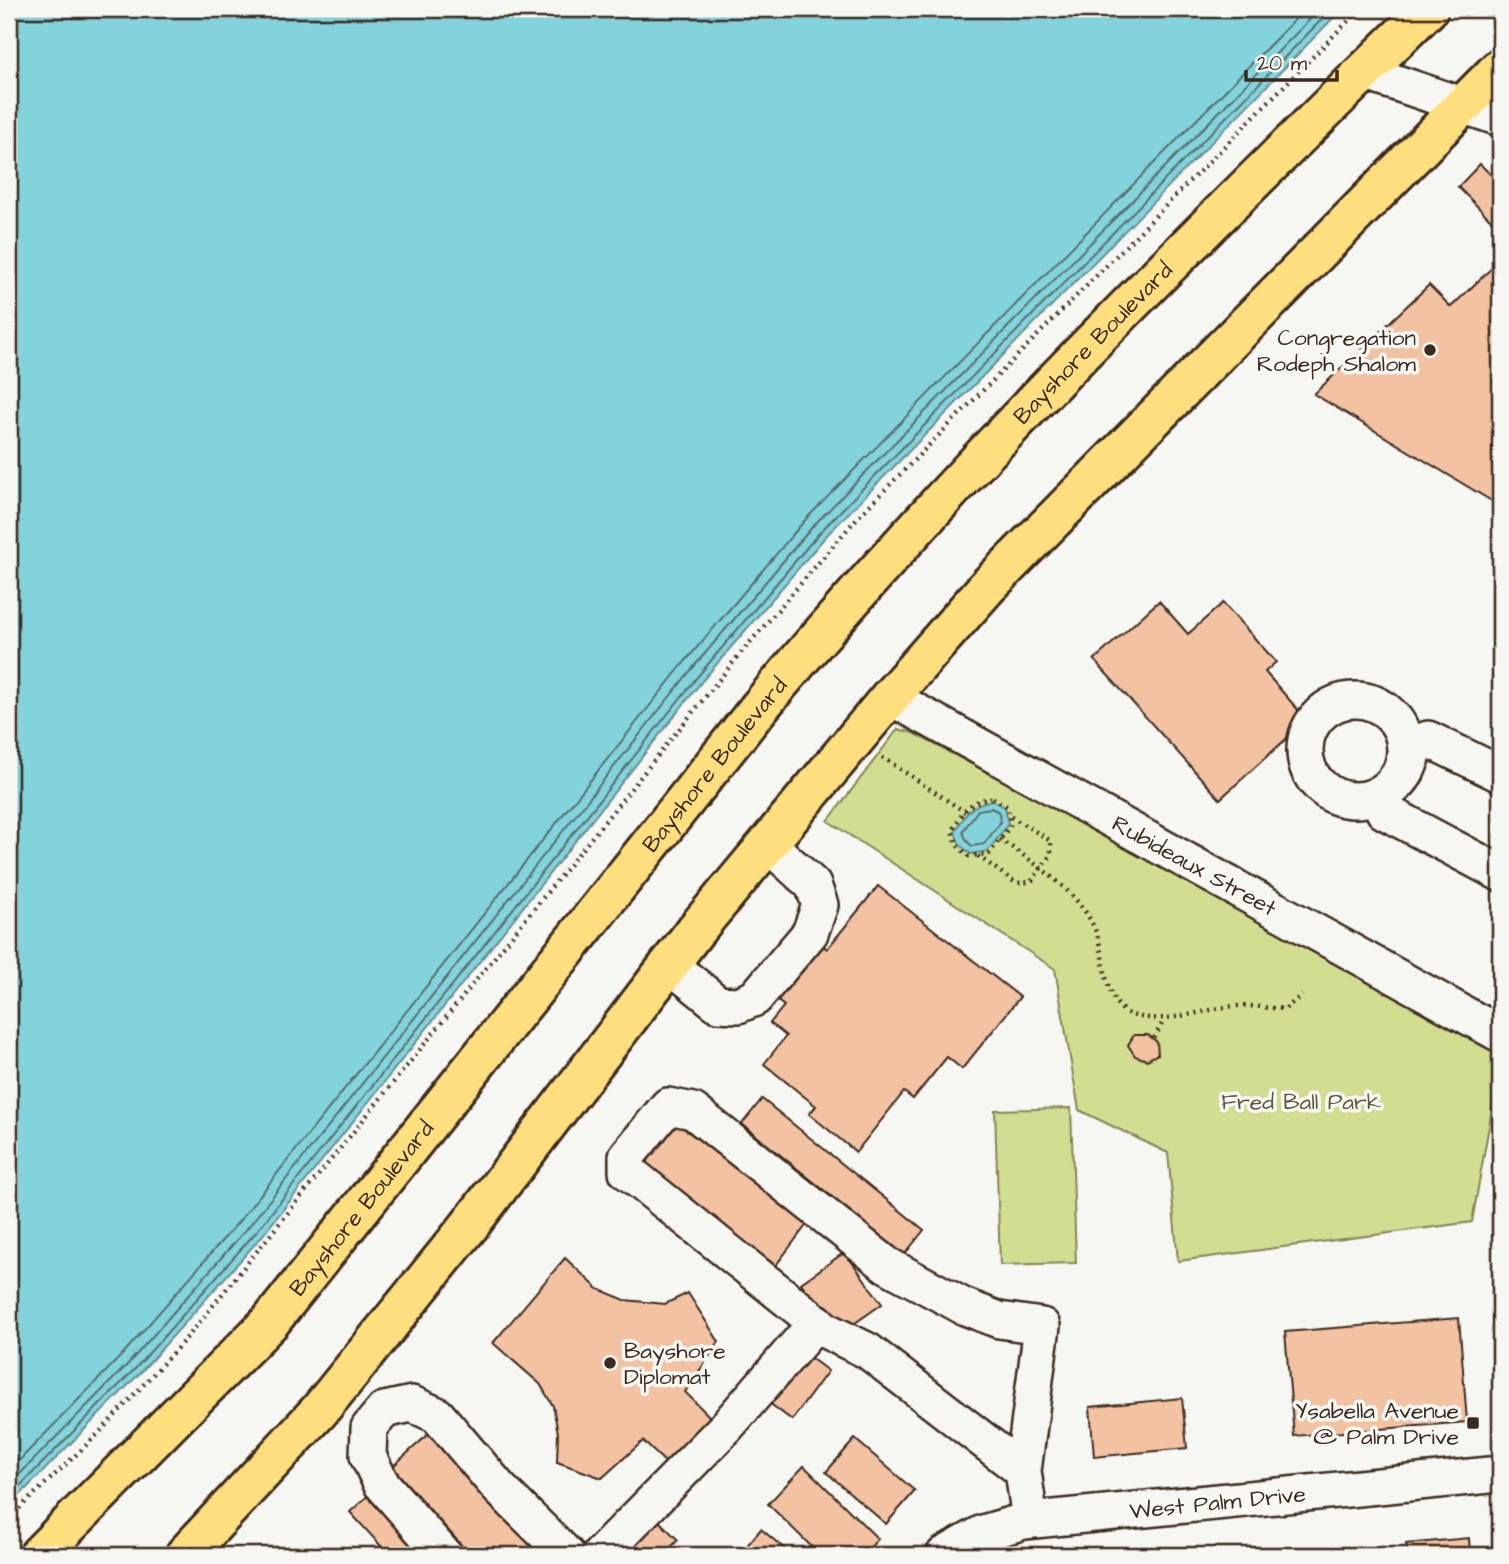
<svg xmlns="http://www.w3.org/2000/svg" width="1509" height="1564" viewBox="0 0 1509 1564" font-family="'Architects Daughter',sans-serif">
<rect width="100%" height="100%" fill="#f6f6f2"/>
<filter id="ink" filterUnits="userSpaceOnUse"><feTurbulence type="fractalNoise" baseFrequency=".0143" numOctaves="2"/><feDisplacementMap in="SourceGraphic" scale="14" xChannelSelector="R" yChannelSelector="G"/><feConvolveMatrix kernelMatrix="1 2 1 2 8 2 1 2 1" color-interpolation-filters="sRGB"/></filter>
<g filter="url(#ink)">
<g fill="#d1dd90" stroke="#868457" stroke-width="2">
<polygon points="898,729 913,733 1500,1044 1500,1088 1493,1103 1472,1222 1178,1261 1168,1153 1079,1110 1055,969 828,821"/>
<polygon points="1071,1108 1076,1263 1000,1265 995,1110"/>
</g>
<g fill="#83d3dd" stroke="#668f91" stroke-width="2">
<polygon points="9,9 1342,9 825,537 703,680 262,1236 140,1373 9,1506"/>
<path d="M992,800l13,7 3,17 -20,27 -17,3 -11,-9 -5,-13c10,-18 16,-28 37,-32z"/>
</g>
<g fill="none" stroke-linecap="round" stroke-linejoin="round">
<g stroke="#586e6a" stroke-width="2">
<polygon points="991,808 999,812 1000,823 984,844 972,846 966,840 963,831 978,810"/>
<polyline points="9,1471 121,1356 241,1219 683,664 806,519 1305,9"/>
<polyline points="9,1485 129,1363 249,1226 691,670 813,526 1320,9"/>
<polyline points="9,1497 135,1369 256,1232 698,676 820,532 1332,9"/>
</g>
</g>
<g fill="#f3c2a3" stroke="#3b2a1e" stroke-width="2">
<polygon points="1480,164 1500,184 1500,229 1458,187"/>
<polygon points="1500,260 1500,506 1314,394 1429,285 1451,307"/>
<polygon points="1159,601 1188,634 1223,603 1276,662 1265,672 1307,720 1220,799 1094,660"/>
<polygon points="878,886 1020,997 962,1069 947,1057 913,1099 904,1092 856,1152 809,1114 816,1106 764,1064 786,1036 770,1023 784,1006 774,998 819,942 827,949"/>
<polygon points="1134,1035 1148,1035 1157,1042 1158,1054 1147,1060 1135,1056 1128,1045"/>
<polygon points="762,1099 924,1230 904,1255 742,1124"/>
<polygon points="673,1120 808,1223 773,1269 639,1166"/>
<polygon points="845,1252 882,1304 838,1335 801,1283"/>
<polygon points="565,1258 598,1289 625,1300 665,1304 688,1293 719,1342 685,1392 712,1419 668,1465 643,1441 602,1478 557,1462 558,1433 553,1406 540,1384 493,1343"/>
<polygon points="1459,1318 1467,1422 1294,1436 1285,1332"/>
<polygon points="804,1353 828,1371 792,1420 768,1402"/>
<polygon points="1182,1398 1187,1448 1094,1457 1090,1407"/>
<polygon points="432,1431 518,1527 542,1555 470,1555 392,1467"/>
<polygon points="855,1439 915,1491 886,1524 826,1472"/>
<polygon points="804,1466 878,1539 863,1555 820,1555 768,1504"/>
<polygon points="372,1492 430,1555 389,1555 350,1512"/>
<polygon points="652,1514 678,1540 663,1555 611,1555"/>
<polygon points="761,1529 792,1555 739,1555"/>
<polygon points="1469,1538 1470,1555 1408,1555 1406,1544"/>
</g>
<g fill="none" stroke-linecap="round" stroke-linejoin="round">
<defs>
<g id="minor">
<polyline points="1364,72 1500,118"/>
<path id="s1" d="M890,697l610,337"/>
<circle cx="1355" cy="750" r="50"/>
<path d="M1500,774l-72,-35 -13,6c-5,24 -12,41 -36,50l5,16 116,62"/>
<polyline points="670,965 718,1004 738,1005 755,998 810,933 820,905 813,885 768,844"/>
<polyline points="1023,1471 1042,1326 999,1320 963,1306 887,1265 693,1111 668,1106 627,1156 627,1171 827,1331 868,1351 1023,1471 1030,1520"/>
<polyline points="444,1555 381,1483 368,1456 369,1428 384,1410 412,1404 437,1415 499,1488 567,1555"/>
<polyline points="600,1555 727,1426 817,1322"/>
<path id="s2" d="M944,1555l39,-22 41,-12 476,-47"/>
</g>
<g id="major">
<path id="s3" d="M39,1555l232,-234 487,-612c206,-248 440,-474 670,-700"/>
<polyline points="185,1555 319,1411 469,1226 695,931 890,697 987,587 1500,68"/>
</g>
</defs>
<use href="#minor" stroke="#3b2a1e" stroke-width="40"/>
<use href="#major" stroke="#3b2a1e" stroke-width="44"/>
<g stroke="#3b2a1e" stroke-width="4.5" stroke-dasharray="2 5" stroke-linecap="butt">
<polyline points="882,757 965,812"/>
<path d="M993,798l15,9 2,19 -21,28 -20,2 -11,-10 -6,-15c11,-20 18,-31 41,-33z"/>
<path d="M1000,839c35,25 83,54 97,96 8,24 7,71 35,80 33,9 62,-3 95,-8 18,-3 39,1 58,2l17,-14"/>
<polyline points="978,856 1016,883 1031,882 1051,855 1051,841 1010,816"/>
<polyline points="1154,1038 1164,1020"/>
<polyline points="9,1518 98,1434 190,1334 740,654 858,517 1360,9"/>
</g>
<use href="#minor" stroke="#f6f6f2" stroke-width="35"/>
<use href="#major" stroke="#fedf80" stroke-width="38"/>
</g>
</g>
<g fill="#3b2a1e" stroke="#f6f6f2" stroke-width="2.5">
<circle cx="1430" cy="350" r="7"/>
<circle cx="610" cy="1363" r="7"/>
<rect x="1466" y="1416" width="14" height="14" rx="3.5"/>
</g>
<g text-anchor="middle" stroke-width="7" stroke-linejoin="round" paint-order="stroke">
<g font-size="23" fill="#3b2a1e" stroke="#f6f6f2" text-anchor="end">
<text x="1416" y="345">Congregation<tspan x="1416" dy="26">Rodeph Shalom</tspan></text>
<text x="624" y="1358" text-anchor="start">Bayshore<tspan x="624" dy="26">Diplomat</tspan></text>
<text x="1459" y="1418">Ysabella Avenue<tspan x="1459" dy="26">@ Palm Drive</tspan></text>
</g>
<g font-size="23" fill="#3b2a1e" stroke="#f6f6f2">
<text dy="8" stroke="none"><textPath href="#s3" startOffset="1608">Bayshore Boulevard</textPath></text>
<text dy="8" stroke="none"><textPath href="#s3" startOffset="1041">Bayshore Boulevard</textPath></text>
<text dy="8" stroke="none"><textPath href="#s1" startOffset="348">Rubideaux Street</textPath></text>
<text dy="8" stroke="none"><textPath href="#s3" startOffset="474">Bayshore Boulevard</textPath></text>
<text dy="8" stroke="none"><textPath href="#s2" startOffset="282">West Palm Drive</textPath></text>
</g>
<g font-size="23" fill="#60573a" stroke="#f6f6f2">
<text x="1301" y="1109">Fred Ball Park</text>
</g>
</g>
<rect width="1509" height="1564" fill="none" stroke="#f6f6f2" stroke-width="35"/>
<rect x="18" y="18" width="1474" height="1529" fill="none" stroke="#3b2a1e" stroke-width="2.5" filter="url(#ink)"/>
<path d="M1246 70v10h91v-10" fill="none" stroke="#3b2a1e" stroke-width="3.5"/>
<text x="1257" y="70" font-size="21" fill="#3b2a1e" stroke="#f6f6f2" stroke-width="5" paint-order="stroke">20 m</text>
</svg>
